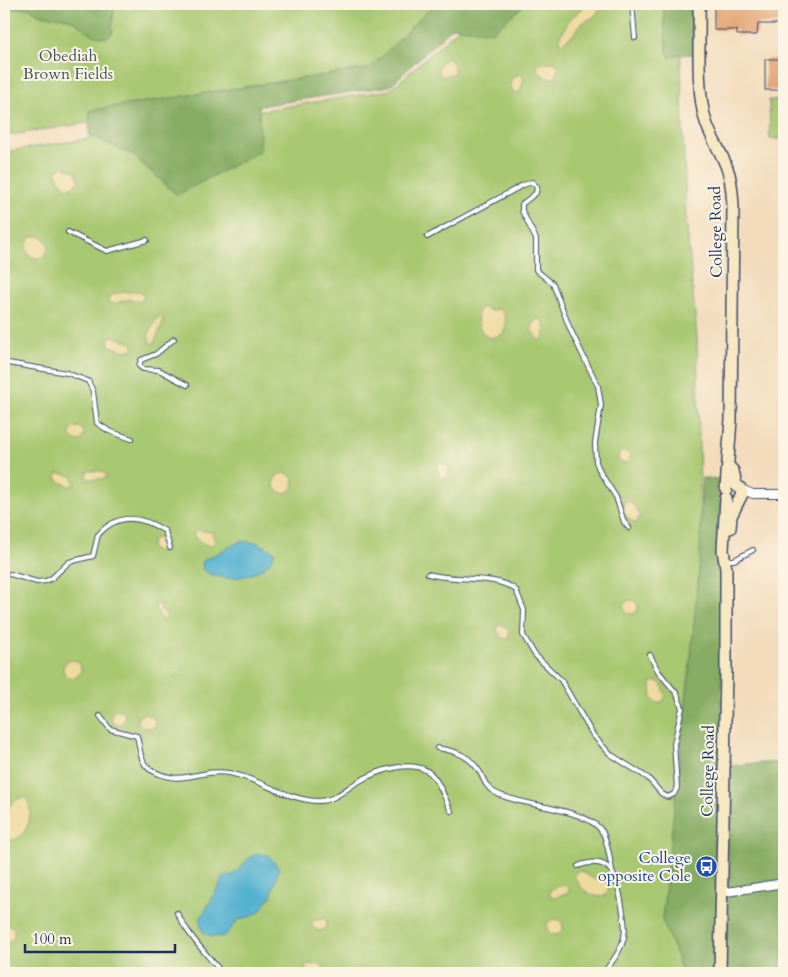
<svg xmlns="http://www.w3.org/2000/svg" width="788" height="977" viewBox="0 0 788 977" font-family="Cardo,serif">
<rect width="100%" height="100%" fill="#fcf5e5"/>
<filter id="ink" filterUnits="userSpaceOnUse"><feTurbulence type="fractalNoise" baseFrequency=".02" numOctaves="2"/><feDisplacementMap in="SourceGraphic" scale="10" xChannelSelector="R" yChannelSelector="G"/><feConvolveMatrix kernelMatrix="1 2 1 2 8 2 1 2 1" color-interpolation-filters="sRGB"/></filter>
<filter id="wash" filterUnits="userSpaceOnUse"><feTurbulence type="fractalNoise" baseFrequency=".0096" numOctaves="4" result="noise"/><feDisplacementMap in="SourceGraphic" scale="20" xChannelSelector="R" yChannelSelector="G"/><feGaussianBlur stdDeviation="1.12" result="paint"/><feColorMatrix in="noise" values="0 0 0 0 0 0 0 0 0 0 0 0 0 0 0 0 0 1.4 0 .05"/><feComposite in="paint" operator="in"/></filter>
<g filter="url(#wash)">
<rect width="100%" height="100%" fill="#f3dbbb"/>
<g fill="#a7c76f" stroke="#617b66">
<polygon points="4,4 471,4 391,75 4,136"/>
<polygon points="486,4 679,4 686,218 697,337 709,973 4,973 4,152 390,90"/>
<polygon points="769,100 784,100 784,139 770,139"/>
</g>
<g fill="#85ac62" stroke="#506e60">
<path d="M4,4h110l-2,30 -6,4c-18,-2 -21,-11 -35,-18 -16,-7 -24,2 -41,-12h-26z"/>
<polygon points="434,4 525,4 492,32 452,27 390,86 259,106 260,151 177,195 133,155 89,135 90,110 370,68"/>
<polygon points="663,4 696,4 698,54 675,55 670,58 667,52"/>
<polygon points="702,478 722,479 724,494 721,768 743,764 784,762 784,973 683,973 662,920 691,655 700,556"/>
</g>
<g fill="#eeda9e" stroke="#84847e">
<path d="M587,4h16l-9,13 -12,6 -10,13 -11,8 -1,-9c6,-5 6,-12 11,-17 6,-6 11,-8 16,-14z"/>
<polygon points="448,57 454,65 454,73 442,77 438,70 440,64"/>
<polygon points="549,62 556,63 559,67 556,78 547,78 537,71 538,65"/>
<polygon points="520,74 524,78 520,92 513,93 510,84 512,77"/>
<polygon points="62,166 76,172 79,181 72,187 67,188 59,180 56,172"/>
<circle cx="37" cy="247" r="11"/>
<polygon points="139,291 144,296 141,302 130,299 113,304 108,302 109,296 117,293"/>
<path d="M481,307l11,4 7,-2c8,6 9,18 3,26l-12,3c-11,-5 -17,-21 -9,-31z"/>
<polygon points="162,316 163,323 154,343 151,344 148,335 157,318"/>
<polygon points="540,319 544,322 545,337 539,341 531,330 535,320"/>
<polygon points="112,336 132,343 134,349 125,351 110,346 108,341"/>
<circle cx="77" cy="434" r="7"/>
<circle cx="624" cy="457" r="6"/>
<polygon points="440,462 449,467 448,475 444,478 440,478 437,465"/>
<polygon points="88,471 102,471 107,476 103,479 87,479 86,475"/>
<polygon points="58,473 72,476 75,484 70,486 58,481 56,477"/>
<circle cx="284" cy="483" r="10"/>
<path d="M625,501l6,1 9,13 -4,8c-9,-3 -16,-13 -11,-22z"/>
<polygon points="197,530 212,532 215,543 209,546 197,540 193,534"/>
<circle cx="158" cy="545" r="7"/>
<circle cx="631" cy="607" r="7"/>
<polygon points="157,604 160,604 161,611 167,615 165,620 161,619 155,608"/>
<polygon points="498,624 503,625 509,631 509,639 502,638 497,630"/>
<circle cx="72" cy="669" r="9"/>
<polygon points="657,681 662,685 666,696 662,702 657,703 652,699 651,683"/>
<circle cx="118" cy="717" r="7"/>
<polygon points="145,713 156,720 155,727 144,728 138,724 138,717"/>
<path d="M25,797c11,11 3,43 -14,43l-7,-8c0,-15 2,-32 21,-35z"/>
<path d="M582,871l9,7 14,3 4,7 -4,8c-15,3 -25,-8 -31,-20l2,-4z"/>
<polygon points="560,885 568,886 569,892 556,897 550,896 550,890"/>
<polygon points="325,918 327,923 325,929 319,931 311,926 313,921"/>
<circle cx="555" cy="927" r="8"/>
<polygon points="4,924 12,926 14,928 14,938 4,945"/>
<polygon points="308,964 322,965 324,973 307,973 305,967"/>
</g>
<g fill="#52b1d0" stroke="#367097">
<path d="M241,541l17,2 17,9c-8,26 -52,33 -72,18l-1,-9z"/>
<path d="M258,854l10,1 11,13 -8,28 -12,16 -7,4 -14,4 -13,16 -13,1 -9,-5 -3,-12 25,-45 6,1c11,-6 14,-19 27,-22z"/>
</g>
<g id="blocks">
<g fill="#e09a65">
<polygon points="714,4 784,4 784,24 758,24 757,35 737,35 737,30 714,30"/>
<rect x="765" y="59" width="19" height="31"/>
</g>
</g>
</g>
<g filter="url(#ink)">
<use href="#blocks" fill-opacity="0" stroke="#3b496c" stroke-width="1"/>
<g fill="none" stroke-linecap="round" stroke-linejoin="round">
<defs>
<g id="lane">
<polyline points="632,4 635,38"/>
<polyline points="68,232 107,251 147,240"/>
<polyline points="427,237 523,185 532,182 537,187 536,193 522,204 522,211 536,239 536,270 553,284 570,329 598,386 601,405 595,443 596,462 600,472 616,497 624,522 629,528"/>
<polyline points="174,339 156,354 141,360 139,366 143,369 159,370 187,385"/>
<polyline points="8,363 67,373 88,381 93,391 97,423 109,431 132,439"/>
<polyline points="727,560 734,560 753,550"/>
<path d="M10,574l27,8 9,-1 6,-3 17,-16 24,-6 5,-21c20,-23 43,-19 67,-4l5,17"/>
<path d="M428,574c27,8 68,0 88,16l8,20 -1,25 12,20 26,25 32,55 17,19 38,24 14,16 6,3 6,-3 3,-6 -3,-44 8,-36 -5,-14 -19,-23 -8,-16"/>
<path d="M100,716l10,13 27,7c3,12 3,28 14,34 32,18 47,-2 78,3 30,5 59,28 90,28 15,0 25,-11 37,-18 20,-12 64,-29 80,-3 6,9 10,21 15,31"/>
<path d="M437,748c20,3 34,8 44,26 3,7 6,14 13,18 25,15 95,15 109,41 5,11 7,26 9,37"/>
<path d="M578,866c35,-13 39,13 44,40 2,13 5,26 0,38 -4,11 -12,21 -19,29"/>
<path d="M177,913c12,24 29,40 45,60"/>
</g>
<g id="street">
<polyline points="741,489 753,494 784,494"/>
<polyline points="720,893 784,883"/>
</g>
<g id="secondary">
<path d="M699,4c1,35 -3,82 6,115 5,18 16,32 22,49 5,12 5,25 6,38l-2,213 -5,70"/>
<polyline points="728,466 733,471 736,485 740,488 742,494 731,516 730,528"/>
<polyline points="720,973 726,670 726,569 723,550 726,498"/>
</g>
</defs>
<use href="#lane" stroke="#3b496c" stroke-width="6"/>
<use href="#street" stroke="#3b496c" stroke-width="10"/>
<use href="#secondary" stroke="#3b496c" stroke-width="14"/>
<use href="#lane" stroke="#fff" stroke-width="4"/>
<use href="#street" stroke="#fff" stroke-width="8"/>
<use href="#secondary" stroke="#f7e8c3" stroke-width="11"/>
</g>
</g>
<defs>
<symbol id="bus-disc" viewBox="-11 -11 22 22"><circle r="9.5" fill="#1a4fb4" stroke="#fcf5e5"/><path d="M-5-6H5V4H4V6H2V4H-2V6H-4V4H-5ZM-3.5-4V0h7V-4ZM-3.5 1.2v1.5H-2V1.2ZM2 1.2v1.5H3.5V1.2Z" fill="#fff"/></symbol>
</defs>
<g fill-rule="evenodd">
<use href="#bus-disc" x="694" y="854" width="25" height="25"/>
</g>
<g text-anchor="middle" stroke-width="4" stroke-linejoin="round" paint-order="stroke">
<g font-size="16" fill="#3e5562" stroke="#fcf5e5">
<text x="68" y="61">Obediah<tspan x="68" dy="18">Brown Fields</tspan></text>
</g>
<g font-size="16" fill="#1b2f5e" stroke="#fcf5e5">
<text transform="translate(715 232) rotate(-91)" y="6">College Road</text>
<text transform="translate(707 771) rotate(-89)" y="6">College Road</text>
</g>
<g font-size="16" fill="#164399" stroke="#fcf5e5" text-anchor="end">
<text x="691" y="863">College<tspan x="691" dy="18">opposite Cole</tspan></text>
</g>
</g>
<rect width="788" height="977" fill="none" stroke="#fcf5e5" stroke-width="20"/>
<path d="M25 944v8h150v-8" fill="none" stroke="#1b2f5e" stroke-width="2.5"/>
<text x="32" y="944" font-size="15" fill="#1b2f5e" stroke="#fcf5e5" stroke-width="4" paint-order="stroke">100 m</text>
</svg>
